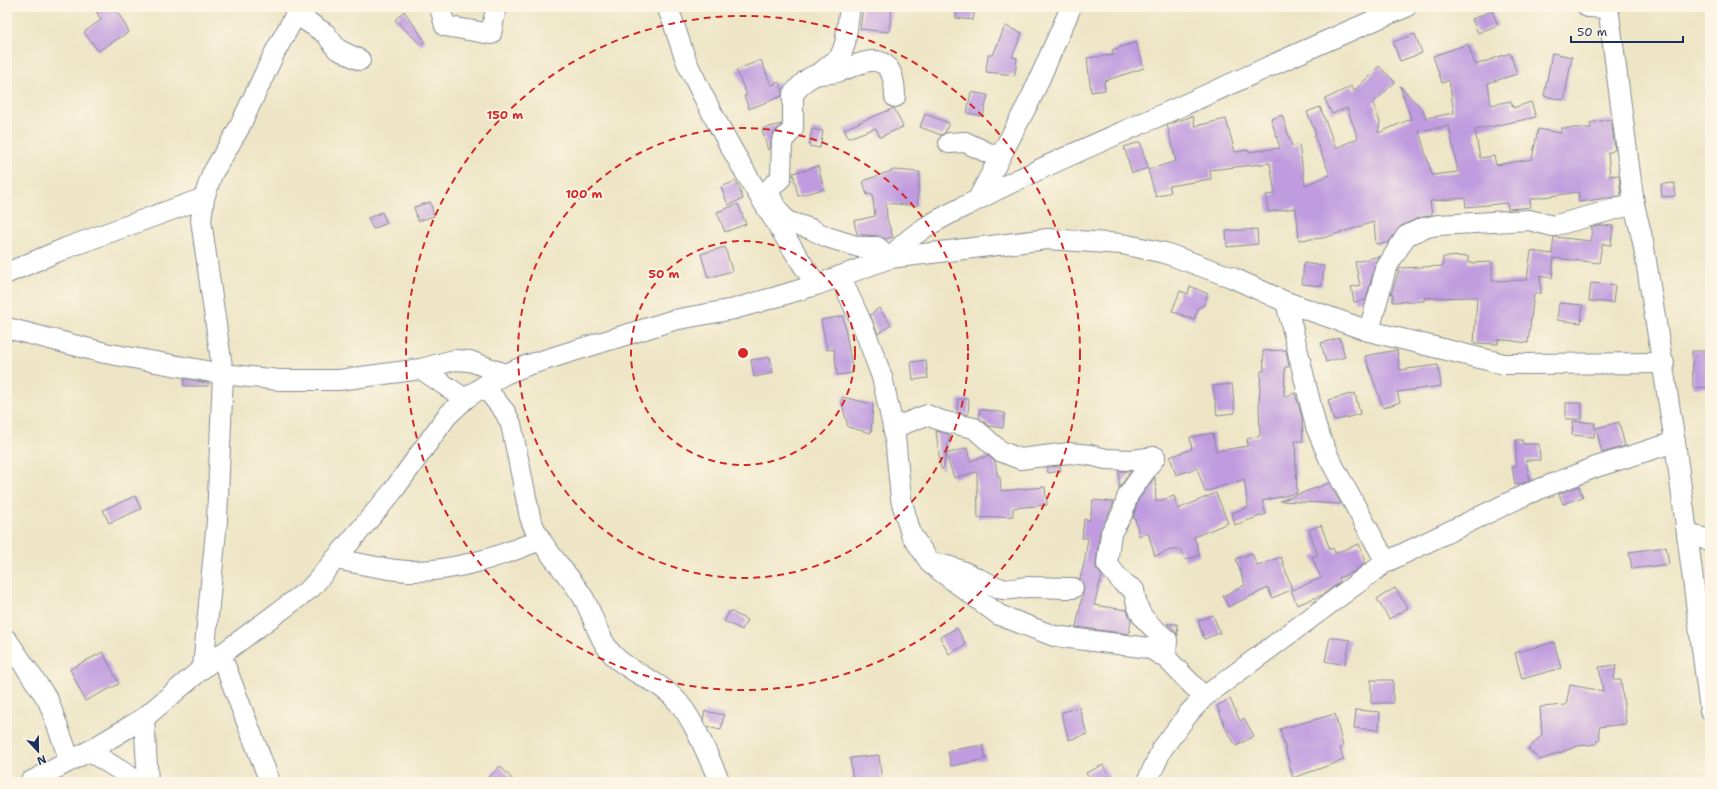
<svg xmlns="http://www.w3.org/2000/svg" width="1717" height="789" viewBox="0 0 1717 789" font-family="'Shantell Sans',sans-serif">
<rect width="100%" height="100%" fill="#fcf5e5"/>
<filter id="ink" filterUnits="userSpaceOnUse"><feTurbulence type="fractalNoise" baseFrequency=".025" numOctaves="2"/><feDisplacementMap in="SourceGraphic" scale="8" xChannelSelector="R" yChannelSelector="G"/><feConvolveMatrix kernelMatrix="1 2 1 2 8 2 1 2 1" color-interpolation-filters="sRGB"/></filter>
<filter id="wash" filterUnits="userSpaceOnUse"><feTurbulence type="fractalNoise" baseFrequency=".012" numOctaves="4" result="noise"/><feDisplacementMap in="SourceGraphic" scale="16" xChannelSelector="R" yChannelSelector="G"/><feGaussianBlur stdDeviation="0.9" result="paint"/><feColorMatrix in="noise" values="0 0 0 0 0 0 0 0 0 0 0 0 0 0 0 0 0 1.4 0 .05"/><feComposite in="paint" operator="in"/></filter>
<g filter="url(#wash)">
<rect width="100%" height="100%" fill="#ede5c5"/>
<g id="blocks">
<g fill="#c09bdf" fill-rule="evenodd">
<polygon points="94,7 115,7 129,32 98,51 84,32 101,20"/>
<polygon points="863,7 892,8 889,32 860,29"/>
<polygon points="958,7 975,7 973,20 956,18"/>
<polygon points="404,11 425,41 421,45 395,20"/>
<polygon points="1492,11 1498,25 1478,33 1472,19"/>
<polygon points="1005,26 1022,33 1012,57 1017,58 1015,75 986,72 988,55 993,55"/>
<polygon points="1415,34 1422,53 1400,61 1393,42"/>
<polygon points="1136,42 1144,68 1104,81 1105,90 1091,92 1087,58 1114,55 1112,50"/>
<path d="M1468,44l7,21 35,-12 7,21 -29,9 3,22 20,-4 2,7 18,-6 5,15 -61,13 5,28 14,-2 2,9 36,-6 6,-30 23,4v-5h30l-1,-5 21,-4 4,31 -7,3 2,23 9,-1 2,21 -42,6 -1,-10 -48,7 1,8 -23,2 -1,-6 -41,4 -1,-9 -35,3 2,14 -14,3 -17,8 -13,17 -12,1 -2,-22 -51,16 -24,2 -3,-32 -28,4 -2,-17 9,-1 -5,-31 -60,7 1,9 -42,7 2,6 -15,5 -8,-27 28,-9 -9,-36 26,-9 2,10 31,-7 9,33 13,-2v2l32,-4 -9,-29 11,-4 10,31 7,-1 6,40 25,-10 -16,-40 2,-1 -9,-22 13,-5 16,41 22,-10 -11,-30 -15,6 -7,-15 27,-13 2,5 25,-25 16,16 -22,21 7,19 -2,11 33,-14 -11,-33 23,24 3,8 28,-5 -5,-33 -7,3 -9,-27zM1449,126l9,46 -26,3 -13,-44z"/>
<polygon points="1552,53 1572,57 1564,100 1544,96"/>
<polygon points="761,60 771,85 779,82 783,91 782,96 749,109 744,96 747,95 736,70"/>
<polygon points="971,92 988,95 983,116 967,113"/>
<polygon points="894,108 903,127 880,137 876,128 848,138 844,129"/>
<polygon points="925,114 949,123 945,133 941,135 920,127"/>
<polygon points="782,124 773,134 770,149 768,150 762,129"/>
<polygon points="812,129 823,131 820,148 809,146"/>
<polygon points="1140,142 1148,168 1132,173 1124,147"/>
<polygon points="818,166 824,189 798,196 793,173 804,170 805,172 805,170"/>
<polygon points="894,170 920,172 917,206 886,203 887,219 893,237 886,239 877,236 857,234 854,221 875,216 872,194 867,195 863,181"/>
<polygon points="736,181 743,199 728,205 721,187"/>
<polygon points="1675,183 1675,196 1662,197 1661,184"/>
<polygon points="430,202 434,216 418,221 414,207"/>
<polygon points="738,204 746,224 725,232 717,212"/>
<polygon points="382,212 387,223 373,229 368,218"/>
<polygon points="1602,225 1613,226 1611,245 1602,244 1599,263 1554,258 1552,278 1540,276 1541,293 1534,294 1528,343 1498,339 1498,344 1474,343 1477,297 1424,298 1424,301 1393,302 1393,294 1391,294 1400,268 1443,266 1443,257 1468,256 1468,263 1492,262 1492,281 1527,280 1531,251 1552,254 1554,237 1591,241 1592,227"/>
<polygon points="1257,229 1258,244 1227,247 1226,231"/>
<polygon points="725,247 732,271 708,278 701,254"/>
<polygon points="1380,256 1375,265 1366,300 1354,302 1351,287 1360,285 1355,262"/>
<polygon points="1304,263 1324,266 1322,286 1302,284"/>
<polygon points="1591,283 1615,285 1613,303 1589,301"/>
<polygon points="1190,286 1208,294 1204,305 1198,308 1194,320 1172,311 1180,291 1188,294"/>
<polygon points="1559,303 1583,305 1581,323 1557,320"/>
<polygon points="879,308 891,325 878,334 870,315"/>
<polygon points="843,316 853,373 837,375 834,349 827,350 821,320"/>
<polygon points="1340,338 1345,357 1326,362 1321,343"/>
<polygon points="1286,350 1289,367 1285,367 1284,397 1295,393 1302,417 1303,441 1295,441 1297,493 1262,501 1266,514 1235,525 1232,513 1248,507 1244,479 1205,492 1197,468 1176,475 1170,457 1192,449 1190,437 1213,433 1216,451 1248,446 1247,439 1260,436 1259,402 1261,371 1264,371 1263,351"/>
<polygon points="1397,350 1400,370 1438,365 1441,386 1397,392 1400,402 1383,408 1365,356"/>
<polygon points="1692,351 1710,351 1710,387 1693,388"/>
<polygon points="770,357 773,373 754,377 751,360"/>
<polygon points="926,360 928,378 913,380 911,362"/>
<polygon points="184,379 208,383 208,386 184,386"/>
<polygon points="1232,384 1235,413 1217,415 1213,386"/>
<polygon points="1355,393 1360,414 1334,421 1328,400"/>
<polygon points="842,397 873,404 871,433 848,427 842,404"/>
<polygon points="958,399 969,399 968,415 957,412"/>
<rect x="1566" y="403" width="16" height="16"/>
<polygon points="980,409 1005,413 1003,428 989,426 979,418"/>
<polygon points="1573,421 1595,423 1594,437 1572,435"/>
<polygon points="1619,422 1625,446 1602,453 1596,428"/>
<polygon points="936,431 950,434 943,469 941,469"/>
<polygon points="1516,440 1522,440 1523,444 1539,444 1540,460 1526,460 1530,481 1515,485 1512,466 1516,466"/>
<polygon points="967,448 970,461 988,456 995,461 998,477 1000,477 1001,491 1045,487 1047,505 1013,508 1013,516 978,518 977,472 954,478 946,454"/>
<polygon points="1060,466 1061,471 1048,473 1047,467"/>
<polygon points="1119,471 1131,471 1119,488"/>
<polygon points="1155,477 1156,502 1174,496 1178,509 1216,493 1228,523 1194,537 1200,555 1185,560 1181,550 1171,550 1155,556 1148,533 1139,536 1135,518 1133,518 1138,500"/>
<polygon points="1329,483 1341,504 1280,501"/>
<polygon points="1579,486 1583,497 1563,504 1559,494"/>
<polygon points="135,496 141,509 109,523 103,510"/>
<polygon points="1093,500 1114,502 1100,532 1096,563 1096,568 1102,576 1094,605 1127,610 1131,620 1129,634 1076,627 1084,588 1080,579 1085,559 1088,538 1082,538 1084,519 1090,520"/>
<polygon points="1321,525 1330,550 1333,548 1335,553 1359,544 1365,559 1364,564 1353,572 1339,578 1340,582 1322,595 1297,605 1291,590 1272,598 1268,588 1228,607 1223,596 1245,585 1236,559 1252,553 1257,566 1281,557 1292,590 1321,578 1312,557 1318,555 1309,530"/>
<polygon points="1666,547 1669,564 1632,569 1629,552"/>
<polygon points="1395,588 1408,608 1389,619 1377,599"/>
<polygon points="730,611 747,620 742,630 724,621"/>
<polygon points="1213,615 1220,633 1204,639 1198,621"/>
<polygon points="1167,624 1177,624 1178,636 1175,631"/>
<polygon points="957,628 966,645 949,654 940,637"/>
<polygon points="1330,637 1350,640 1345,665 1325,661"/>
<polygon points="1554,642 1561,668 1522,679 1515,653"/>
<polygon points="103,652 119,684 85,701 70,669"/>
<polygon points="1616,665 1614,680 1621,680 1626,724 1599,727 1600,739 1597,740 1597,744 1578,746 1540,760 1528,749 1542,735 1540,707 1566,705 1570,685 1603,691 1599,667"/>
<rect x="1371" y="680" width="22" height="23"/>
<polygon points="1230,699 1240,721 1244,718 1254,736 1236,746 1226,729 1217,706"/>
<polygon points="1079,707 1087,734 1069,740 1061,713"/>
<polygon points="1356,710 1380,712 1379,730 1354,728"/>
<polygon points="705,711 724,715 721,730 707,727 703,719"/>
<polygon points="1335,714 1343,747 1340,748 1344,760 1293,778 1280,729"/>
<polygon points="983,745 986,759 951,766 948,751"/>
<polygon points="879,755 882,782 853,782 850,758"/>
<polygon points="1103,765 1112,782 1091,782 1086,773"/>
<polygon points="500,766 515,782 484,782"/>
</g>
</g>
</g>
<g filter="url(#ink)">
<use href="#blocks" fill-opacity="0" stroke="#848a92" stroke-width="1"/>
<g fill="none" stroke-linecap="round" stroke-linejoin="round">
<defs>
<g id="minor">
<polyline points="440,7 445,26 491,34 496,7"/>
<path d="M667,7c9,19 13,41 22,60 36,77 81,147 127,218"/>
<polyline points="1588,7 1608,8"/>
<polyline points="1608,7 1634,204 1643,242 1675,442 1710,710"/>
<polyline points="296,14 326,34 337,49 360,60"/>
<polyline points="819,74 840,57 845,44 850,7"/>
<path d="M895,97c0,-15 -3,-37 -23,-36 -10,0 -22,7 -32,10 -7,3 -14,2 -21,3 -12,3 -18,11 -26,20v35l-11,12 -1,37 -13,12 7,16 11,15 25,8 16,8 32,10h18l13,11c26,-30 52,-40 87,-58 57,-30 116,-55 175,-81 85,-37 168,-77 254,-112"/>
<polyline points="949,143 965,142 999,158"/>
<polyline points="978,199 1032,96 1071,7"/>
<polyline points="7,273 66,248 204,198"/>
<polyline points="840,276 863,326 882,377 895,436 901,499 911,534 931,564 999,615 1054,636 1149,648 1166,658 1204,697"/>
<polyline points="1286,302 1316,427 1329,458 1386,562"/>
<polyline points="7,328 105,353 223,374 279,380 339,380 421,369 454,360 470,361 505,374"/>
<polyline points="1369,331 1386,268 1406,236 1423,228 1438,225 1529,220 1553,226 1634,204"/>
<polyline points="421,369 465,399"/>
<path d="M484,386l21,26 6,12 19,93c10,31 36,53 53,80 12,21 15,44 33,61 19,17 45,24 62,44 17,19 30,56 42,80"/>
<polyline points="893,428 927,415 942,421 974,428 1000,451 1020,459 1069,453 1090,455 1106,459 1133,460 1155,457"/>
<path d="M1155,457l-27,38 -6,19 -11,19 -4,31 15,18 12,8c4,29 13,32 33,50l-1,18"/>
<polyline points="1687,534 1710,540"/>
<path d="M335,559c24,4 49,11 73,12 46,1 90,-14 132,-31"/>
<path d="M935,564c25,2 44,17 67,25 7,2 19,-2 27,-2 15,0 29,1 44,1"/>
<polyline points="7,640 48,700 70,761"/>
<polyline points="221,655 270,782"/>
<polyline points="203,668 217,520 223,374 201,220 204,198 212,174 238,130 275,52 300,7"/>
<polyline points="144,718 148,782"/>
<polyline points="89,751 139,782"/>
<polyline points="30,782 89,751 144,718 203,668 311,588 393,491 447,416 465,399 484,386 505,374 528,365 674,320 734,309 776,297 816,285 890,258 1048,239 1122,244 1165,253 1231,277 1286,302 1369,331 1504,364 1664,363"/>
<polyline points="1147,782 1162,749 1189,713 1204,697 1386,562 1527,494 1596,467 1675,442"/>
</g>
</defs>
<use href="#minor" stroke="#848a92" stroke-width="22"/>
<use href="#minor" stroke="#fff" stroke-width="20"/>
</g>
</g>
<g fill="none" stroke="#d62828" stroke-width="2" stroke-dasharray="7 5">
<circle cx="743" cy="353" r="112"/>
<circle cx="743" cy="353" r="225"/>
<circle cx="743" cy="353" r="337"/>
</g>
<circle cx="743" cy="353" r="6" fill="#d62828" stroke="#fcf5e5" stroke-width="2"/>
<g font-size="12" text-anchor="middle" font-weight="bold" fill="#d62828" stroke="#fcf5e5" stroke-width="4" stroke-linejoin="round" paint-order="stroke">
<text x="505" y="119">150 m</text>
<text x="584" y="198">100 m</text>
<text x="664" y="278">50 m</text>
</g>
<rect width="1717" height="789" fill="none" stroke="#fcf5e5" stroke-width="24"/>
<g transform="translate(38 751) rotate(158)" stroke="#fcf5e5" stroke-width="3" paint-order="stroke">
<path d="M0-3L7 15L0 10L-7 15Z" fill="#1b2f5e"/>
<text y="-6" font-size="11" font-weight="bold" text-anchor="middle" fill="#1b2f5e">N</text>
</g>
<path d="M1571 36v6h112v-6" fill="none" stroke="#1b2f5e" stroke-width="2"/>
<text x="1577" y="36" font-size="12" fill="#1b2f5e" stroke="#fcf5e5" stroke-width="3" paint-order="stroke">50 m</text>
</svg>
